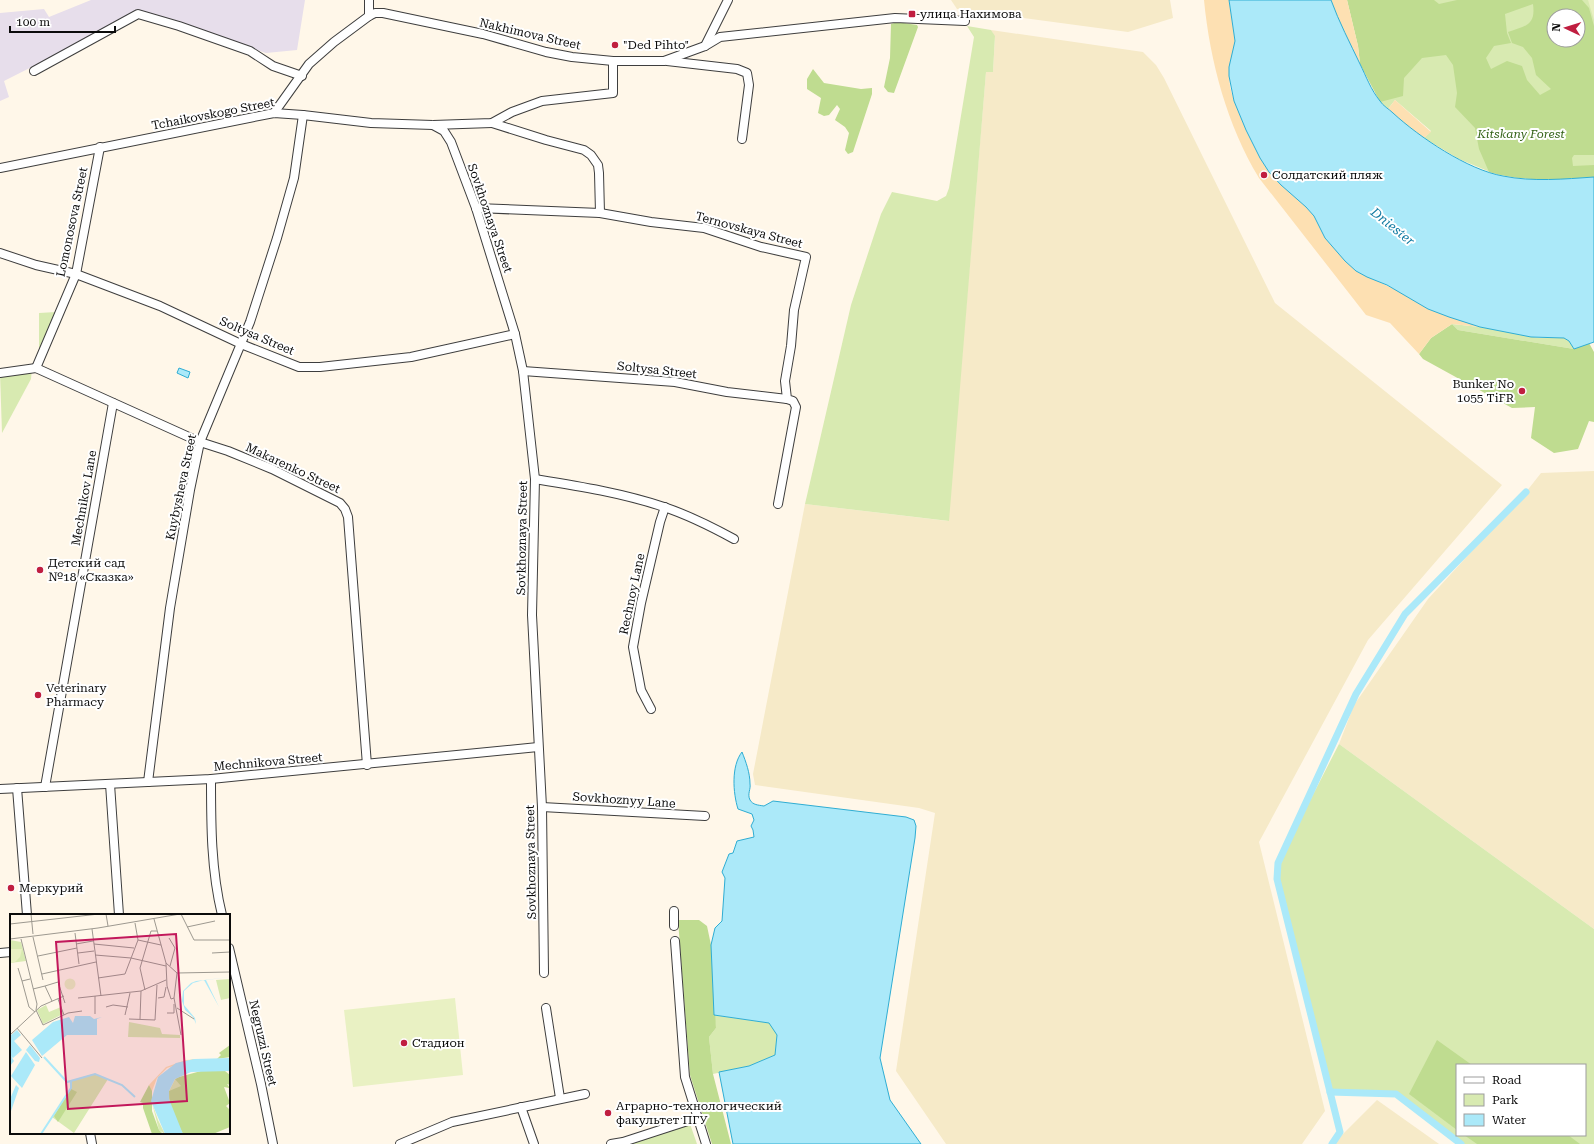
<svg xmlns="http://www.w3.org/2000/svg" width="1594" height="1144" viewBox="0 0 1594 1144" font-family="'Roboto Serif',serif">
<rect width="100%" height="100%" fill="#fff7e9"/>
<polygon fill="#e7deeb" points="91,0 305,0 297,50 266,53 137,10 77,44 4,81 9,97 0,101 0,13 44,9 49,17"/>
<g fill="#f6eac8">
<polygon points="951,0 1170,0 1173,18 1128,32 957,9"/>
<polygon points="991,30 1143,52 1156,65 1164,78 1275,303 1502,485 1368,640 1259,842 1325,1111 1302,1144 946,1144 896,1071 935,813 919,808 755,785 753,774 805,504 948,521 986,72 993,72 995,37"/>
<polygon points="1594,471 1594,929 1339,744 1354,705 1428,599 1526,492 1541,473"/>
<polygon points="1377,1100 1439,1144 1333,1144"/>
</g>
<g fill="#d8eab1" fill-rule="evenodd">
<path d="M1419,0h175v177l-104,-5 -31,-13 -35,-21 7,-7 -36,-31 -7,9 -8,-7 50,-57zM1554,16h24v24h-24z"/>
<polygon points="967,26 991,30 995,36 993,72 986,72 949,521 805,504 851,305 881,214 892,192 937,201 946,196 949,188 974,37"/>
<polygon points="56,312 39,353 39,313"/>
<polygon points="1452,324 1480,327 1539,338 1564,338 1569,341 1574,349 1458,330"/>
<polygon points="32,368 31,379 2,433 0,373"/>
<path d="M1339,744l255,185v215h-133l-65,-50 -66,-2 -53,-213 1,-16zM1457,1065h128v70h-128z"/>
<polygon points="714,1015 770,1023 777,1035 775,1055 749,1066 713,1074 709,1037 716,1028"/>
<polygon points="689,1121 697,1144 624,1144"/>
</g>
<g fill="#bfdc90" fill-rule="evenodd">
<path d="M1347,0h87l5,4 18,-4h125l7,8 5,18v129h-20l-2,3 1,8 21,-1v12c-34,3 -71,5 -105,-5l-10,-23 -4,-21 -20,-21 2,-14 -4,-28 -7,-10 -24,3 -18,20 -1,18 -23,6 -20,-38 -2,-18zM1533,4c3,22 -8,22 -25,28l4,11 11,4 9,11 4,17 15,14 -11,6 -13,-15 -5,-14 -15,-5 -16,8 -5,-11 8,-12 17,-3 -4,-10 -2,-19zM1554,16h24v24h-24z"/>
<polygon points="897,22 917,25 918,27 894,93 888,92 884,87 890,58 891,24"/>
<polygon points="813,69 824,83 861,89 872,88 872,94 853,152 848,154 845,150 849,133 845,127 835,120 840,109 837,105 829,115 824,116 818,113 821,98 807,89 807,79"/>
<polygon points="1452,324 1458,330 1574,349 1589,343 1594,352 1594,422 1589,421 1578,449 1554,453 1531,438 1535,407 1512,408 1423,359 1419,354 1431,338"/>
<polygon points="678,920 699,920 707,926 711,945 716,1028 709,1037 713,1074 731,1144 712,1144 690,1075"/>
<polygon points="1437,1040 1472,1065 1457,1065 1457,1130 1409,1094"/>
<polygon points="1464,1135 1568,1135 1580,1144 1477,1144"/>
</g>
<g fill="#fde0b2">
<path d="M1204,0h25l6,41 -6,35 1,11 4,14 12,29 14,28 9,14 12,13 25,22 8,9 11,22 31,33 44,21 28,17 52,18 -28,-3 -21,14 -12,16 -29,-31 -24,-8 -107,-137c-32,-53 -49,-116 -55,-178z"/>
<polygon points="1331,0 1347,0 1358,46 1360,64 1337,18"/>
<polygon points="1395,100 1431,132 1424,138 1403,123 1388,109"/>
</g>
<g fill="#e9f1c3">
<polygon points="1588,0 1594,0 1594,20"/>
<polygon points="455,998 463,1075 353,1087 344,1010"/>
</g>
<g fill="#abe9f9" stroke="#2fadd3">
<path d="M1229,0h102c8,22 19,43 29,64 6,12 11,26 20,37 3,5 9,8 13,12 26,24 75,57 110,63 29,6 62,3 91,1v165l-20,7 -5,-8 -5,-3 -33,-1 -51,-10 -31,-10 -21,-8 -41,-24 -20,-8 -11,-6 -11,-10 -20,-23 -11,-22 -8,-9 -25,-22 -12,-13 -9,-14 -14,-28 -12,-29 -5,-25v-9l6,-26z"/>
<polygon points="179,368 190,372 188,378 177,373"/>
<path d="M742,752c4,10 8,21 8,32 1,5 -3,10 0,16 3,5 8,5 14,6l9,-5 133,16 8,3 2,6 -1,12 -35,220 10,42 31,44h-188l-14,-72 30,-6 26,-11 2,-20 -8,-12 -55,-8 -3,-70 4,-17 7,-7 3,-43 -3,-6 7,-18 4,-1 4,-12 17,-4 -1,-7 -2,-4 3,-6 -2,-6 -14,-5c-5,-16 -7,-43 4,-57z"/>
</g>
<g fill="none" stroke-linecap="round" stroke-linejoin="round">
<g stroke="#abe9f9" stroke-width="7">
<polyline points="1330,1092 1396,1094 1461,1144"/>
<polyline points="1332,1144 1340,1132 1277,879 1278,863 1356,694 1405,614 1526,492"/>
</g>
<defs>
<g id="street">
<polyline points="369,16 369,0"/>
<polyline points="705,46 728,0"/>
<polyline points="667,61 737,69 747,73 749,85 742,139"/>
<polyline points="34,71 138,14 179,26 250,51 273,66 302,76"/>
<polyline points="274,113 309,64 334,42 369,16 375,13 383,13 483,34 546,52 572,57 613,61 664,61 705,46 720,37 895,18 965,21"/>
<polyline points="492,123 546,140 584,150 591,155 598,165 599,173 600,213"/>
<polyline points="433,125 444,131 451,142 476,208 515,334 523,371 535,479 532,615 542,807 544,973"/>
<polyline points="0,168 274,113 303,115 371,123 433,125 492,123 512,112 542,101 613,93 613,61"/>
<polyline points="476,208 600,213 651,222 704,228 761,247 806,257 794,310 791,346 785,381 787,399 793,401 796,407 778,504"/>
<polyline points="0,253 36,265 76,274 160,306 241,344 299,367 320,367 411,357 515,334"/>
<polyline points="36,368 200,442 228,451 272,469 340,503 345,509 348,517 367,765"/>
<polyline points="36,368 76,274 100,147"/>
<polyline points="523,371 675,382 727,392 787,399"/>
<polyline points="0,373 36,368"/>
<path d="M535,479c43,7 87,14 129,28 24,8 48,20 70,32"/>
<polyline points="651,709 641,690 633,647 641,603 660,522 665,507"/>
<path d="M211,779c0,45 0,91 11,136"/>
<polyline points="148,782 170,608 190,490 200,442 250,322 277,238 294,178 303,115"/>
<polyline points="110,784 119,915"/>
<polyline points="45,787 113,403"/>
<polyline points="17,788 27,915"/>
<polyline points="0,789 211,779 538,747"/>
<polyline points="542,807 705,816"/>
<polyline points="674,926 674,911"/>
<polyline points="675,941 685,1077 706,1144"/>
<polyline points="229,948 261,1084 273,1144"/>
<polyline points="0,953 11,952"/>
<polyline points="546,1008 560,1098"/>
<polyline points="521,1107 534,1144"/>
<polyline points="90,1133 92,1144"/>
<polyline points="400,1144 452,1122 585,1094"/>
<polyline points="611,1144 623,1142 697,1118"/>
</g>
</defs>
<use href="#street" stroke="#3e3e3e" stroke-width="10"/>
<use href="#street" stroke="#fff" stroke-width="8"/>
</g>
<g fill="#c01e40" stroke="#fff" stroke-width="1.5">
<rect x="908" y="10" width="8" height="8" rx="2"/>
<circle cx="615" cy="45" r="4"/>
<circle cx="1264" cy="175" r="4"/>
<circle cx="1522" cy="391" r="4"/>
<circle cx="40" cy="570" r="4"/>
<circle cx="38" cy="695" r="4"/>
<circle cx="11" cy="888" r="4"/>
<circle cx="404" cy="1043" r="4"/>
<circle cx="608" cy="1113" r="4"/>
</g>
<g text-anchor="middle" stroke-width="4" stroke-linejoin="round" paint-order="stroke">
<g font-size="12" fill="#0b0b0b" stroke="#fff" text-anchor="start">
<text x="920" y="18">улица Нахимова</text>
<text x="623" y="49">"Ded Pihto"</text>
<text x="1272" y="179">Солдатский пляж</text>
<text x="1514" y="388" text-anchor="end">Bunker No<tspan x="1514" dy="14">1055 TiFR</tspan></text>
<text x="48" y="567">Детский сад<tspan x="48" dy="14">№18 «Сказка»</tspan></text>
<text x="46" y="692">Veterinary<tspan x="46" dy="14">Pharmacy</tspan></text>
<text x="19" y="892">Меркурий</text>
<text x="412" y="1047">Стадион</text>
<text x="616" y="1110">Аграрно-технологический<tspan x="616" dy="14">факультет ПГУ</tspan></text>
</g>
<g font-size="12" fill="#0b0b0b" stroke="#fff">
<text transform="translate(530 34) rotate(13)" y="4">Nakhimova Street</text>
<text transform="translate(213 114) rotate(-11)" y="4">Tchaikovskogo Street</text>
<text transform="translate(490 218) rotate(71)" y="4">Sovkhoznaya Street</text>
<text transform="translate(72 222) rotate(-78)" y="4">Lomonosova Street</text>
<text transform="translate(749 230) rotate(15)" y="4">Ternovskaya Street</text>
<text transform="translate(257 336) rotate(23)" y="4">Soltysa Street</text>
<text transform="translate(657 370) rotate(6)" y="4">Soltysa Street</text>
<text transform="translate(293 468) rotate(25)" y="4">Makarenko Street</text>
<text transform="translate(181 487) rotate(-78)" y="4">Kuybysheva Street</text>
<text transform="translate(84 498) rotate(-80)" y="4">Mechnikov Lane</text>
<text transform="translate(522 538) rotate(-89)" y="4">Sovkhoznaya Street</text>
<text transform="translate(632 594) rotate(-78)" y="4">Rechnoy Lane</text>
<text transform="translate(268 762) rotate(-5)" y="4">Mechnikova Street</text>
<text transform="translate(624 800) rotate(4)" y="4">Sovkhoznyy Lane</text>
<text transform="translate(531 862) rotate(-91)" y="4">Sovkhoznaya Street</text>
<text transform="translate(263 1043) rotate(77)" y="4">Negruzzi Street</text>
</g>
<g font-size="12" font-style="italic" fill="#356419" stroke="#fff">
<text x="1521" y="138">Kitskany Forest</text>
</g>
<g font-size="13" font-style="italic" fill="#107aa1" stroke="#fff">
<text transform="translate(1393 226) rotate(39)" y="5">Dniester</text>
</g>
</g>
<g transform="translate(10 914)">
<rect width="220" height="220" fill="#fff7e9"/>
<path d="M0,26l11,2 5,19 -16,2zM220,65v19l-9,2 -5,-20zM36,91l3,7 12,-5 2,7 -20,10 -6,-14zM119,108l31,6 2,6 18,1v3l-52,-1zM83,160l15,5 -34,54 -22,-16 19,-29v-7zM198,162l1,5 -23,10 5,12 -19,8 -4,-18 7,-14zM142,189l6,17 7,14 -6,-4z" fill="#d8eab1"/>
<path d="M220,131v12l-13,2 4,-4 -2,-2zM191,157h24l5,4v10l-3,-1 3,4v3l-1,-3 -5,-1 6,16 -4,3 3,3 1,-3v21l-17,7h-30l-13,-25 -1,-18 12,-5 -6,-7 4,-2zM139,171l3,3v23l7,19 4,4h-11l-9,-26v-5l-3,-1zM61,175l6,3 -19,30 -4,-6z" fill="#bfdc90"/>
<path d="M184,145l-27,9 -10,10 -5,13 -3,-6 17,-18 20,-7 12,-1 4,1z" fill="#fde0b2"/>
<path d="M0,35h12l-2,8 -5,5 -5,1zM54.5 70a5.5 5.5 0 1 1 11 0a5.5 5.5 0 1 1-11 0Z" fill="#e9f1c3"/>
<path d="M220,63l-24,3 13,27 -15,-27 -11,3 -9,8v14l11,13 1,6 -3,-7 -8,-7 -3,-9 1,-10 8,-8 5,-2zM65,102h15l4,3 8,-2 -5,2v16h-30l-25,21 -10,-16 21,-18 16,-5 4,6zM7,116l4,5 -7,6 8,9 -9,8 -2,-2 3,5 -4,5v-30zM20,131l10,13 -1,4 -4,-1 -9,-11zM16,138l9,13 -13,23 -11,-12zM220,144v13l-39,1 -16,7 -6,12v8l14,35h-18l-14,-33 7,-24 18,-14 18,-4zM6,171l3,3 -9,26v-15z" fill="#abe9f9"/>
<path fill="none" stroke="#abe9f9" stroke-width="2" d="M34,143l23,25 28,-8 27,11 13,12M31,220l30,-46v-7"/>
<path fill="none" stroke="#9d9990" stroke-width="1" d="M21,0l2,20M96,0l2,12M171,0l13,26h36M144,5l12,44 1,23 4,13 3,-1M125,9l3,17M0,10l89,-10M177,13l28,-6M82,15l9,67M65,19l4,31M23,23l10,43M159,24l6,10 -5,18M0,25l88,-11 82,-14M11,25l16,65 -1,6M128,26l23,5M66,30l17,-3M84,30l40,4M68,39l16,-2M202,39l18,-1M85,41l36,3 35,8M28,42l39,-8M156,49l11,10 -3,25 7,37M8,54l4,13 8,-2M167,59l53,-1M32,60l54,-12M88,64l27,-4 13,-34M12,67l7,26 6,5M35,72l13,-4 7,21M23,75l12,-3 7,15M135,76l-5,-22 11,-37h6M85,82v18M68,84l63,-7 25,-11M148,84l6,-1 2,-10M48,85l6,16M96,93l7,-2 15,2M167,94l17,11M26,96l7,15 25,-12 14,-2M157,99h7v-9M115,101l5,-22M119,105l26,1 2,-35M130,105l1,-28M7,114l25,30M0,121l31,-29 23,-10"/>
<path fill="#c2185b" fill-opacity="0.15" stroke="#c2185b" stroke-width="2" d="M166,20l11,167 -119,8 -12,-167z"/>
<rect width="220" height="220" fill="none" stroke="#0b0b0b" stroke-width="2"/>
</g>
<rect x="1456" y="1064" width="130" height="72" fill="#ffffff" stroke="#9d9d9d"/>
<rect x="1464" y="1077" width="20" height="6" fill="#ffffff" stroke="#9d9d9d"/>
<text x="1492" y="1084" font-size="12" fill="#0b0b0b">Road</text>
<rect x="1464" y="1094" width="20" height="12" fill="#d8eab1" stroke="#9d9d9d"/>
<text x="1492" y="1104" font-size="12" fill="#0b0b0b">Park</text>
<rect x="1464" y="1114" width="20" height="12" fill="#abe9f9" stroke="#9d9d9d"/>
<text x="1492" y="1124" font-size="12" fill="#0b0b0b">Water</text>
<g transform="translate(1566 28) rotate(274)"><circle r="19" fill="#ffffff" stroke="#9d9d9d"/>
<path d="M0-3L7 15L0 10L-7 15Z" fill="#c01e40"/>
<text y="-6" font-size="11" font-weight="bold" text-anchor="middle" fill="#0b0b0b">N</text>
</g>
<path d="M10 26v6h105v-6" fill="none" stroke="#0b0b0b" stroke-width="2"/>
<text x="16" y="26" font-size="12" fill="#0b0b0b" stroke="#ffffff" stroke-width="3" paint-order="stroke">100 m</text>
</svg>
